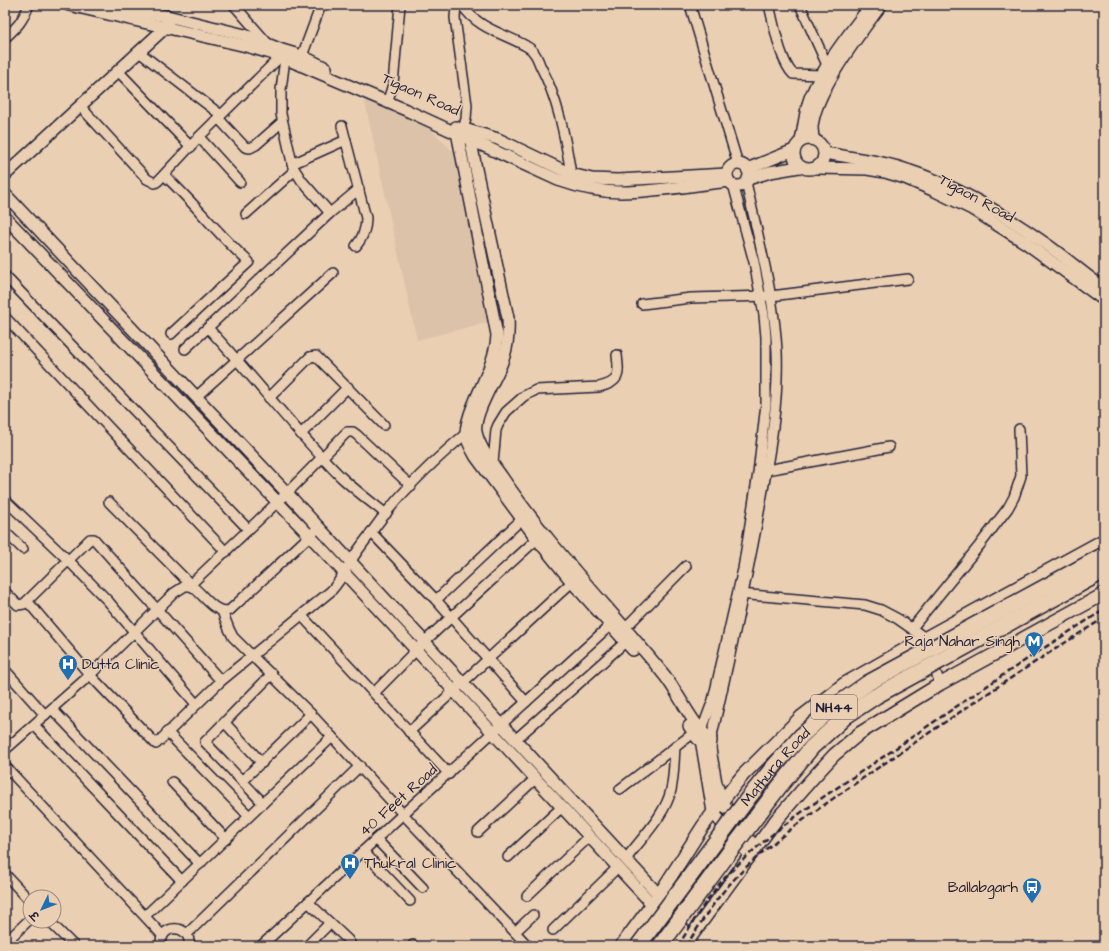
<svg xmlns="http://www.w3.org/2000/svg" width="1109" height="951" viewBox="0 0 1109 951" font-family="'Architects Daughter','Playpen Sans Deva',sans-serif">
<rect width="100%" height="100%" fill="#ebcfb2"/>
<filter id="ink" filterUnits="userSpaceOnUse"><feTurbulence type="fractalNoise" baseFrequency=".025" numOctaves="2"/><feDisplacementMap in="SourceGraphic" scale="8" xChannelSelector="R" yChannelSelector="G"/><feConvolveMatrix kernelMatrix="1 2 1 2 8 2 1 2 1" color-interpolation-filters="sRGB"/></filter>
<g filter="url(#ink)">
<polygon fill="#dcc2a9" points="364,98 407,113 435,133 456,155 493,321 417,340"/>
<g fill="none" stroke-linecap="round" stroke-linejoin="round">
<defs>
<g id="minor">
<polyline points="234,5 269,45"/>
<polyline points="456,5 455,18 467,105 466,119 463,129"/>
<path d="M462,5c16,24 41,28 64,41 8,4 11,11 14,19 18,34 25,71 31,109"/>
<polyline points="690,5 738,164"/>
<path d="M769,5c5,19 11,56 24,69l29,1"/>
<polyline points="800,5 827,65"/>
<path d="M5,38c13,-12 17,-16 24,-33"/>
<polyline points="139,52 221,115"/>
<polyline points="302,56 321,5"/>
<polyline points="285,58 281,90 281,114 293,167 302,181 330,213"/>
<polyline points="118,71 191,147"/>
<polyline points="389,97 393,84 400,5"/>
<polyline points="80,106 147,179 155,183 158,181 199,137 281,56"/>
<polyline points="218,118 245,147 250,148 256,145 282,122"/>
<path d="M342,126l24,92c0,11 -3,20 -10,28"/>
<polyline points="199,137 240,182"/>
<polyline points="292,164 346,140"/>
<path d="M164,175c30,27 54,60 85,87l-78,72"/>
<polyline points="246,214 294,171"/>
<polyline points="5,276 248,529"/>
<polyline points="642,304 691,298 771,296 908,279"/>
<polyline points="5,317 226,552"/>
<path d="M208,328c46,49 86,102 133,149 14,13 30,25 45,37"/>
<polyline points="185,349 330,213 359,189"/>
<polyline points="196,397 333,273"/>
<polyline points="269,398 310,357 316,356 384,425"/>
<polyline points="301,434 348,387"/>
<path d="M493,463l3,-33 2,-5 8,-13 18,-16 12,-6 63,-3c22,-5 20,-13 18,-32"/>
<polyline points="767,470 889,447"/>
<polyline points="5,500 68,560 108,601 196,704"/>
<polyline points="109,502 193,587"/>
<polyline points="5,532 23,549"/>
<polyline points="371,532 436,600 526,702"/>
<polyline points="191,584 287,493 347,432 353,432 357,435 411,486"/>
<polyline points="5,592 18,605 24,604 90,539 94,539 221,681"/>
<polyline points="739,594 865,605 881,610 898,619 925,638 926,643"/>
<polyline points="436,600 522,519"/>
<path d="M28,602l62,73 66,69 65,-63 110,-90c10,-11 13,-18 20,-30 6,-10 13,-19 20,-28 27,-39 62,-72 98,-102"/>
<polyline points="222,611 229,629 233,637 311,714 403,814 528,946"/>
<polyline points="302,616 449,774"/>
<polyline points="625,628 686,566"/>
<polyline points="912,628 979,546 1008,508 1014,497 1021,476 1019,429"/>
<polyline points="932,661 940,684"/>
<polyline points="5,670 45,715"/>
<polyline points="374,693 425,641 537,539"/>
<polyline points="52,709 200,864"/>
<polyline points="225,723 262,763"/>
<polyline points="34,725 182,881"/>
<polyline points="167,732 249,816"/>
<polyline points="409,732 572,582"/>
<polyline points="701,732 713,700 743,569 758,473 766,404 766,337 764,315 754,262 733,184"/>
<polyline points="515,740 631,637"/>
<path d="M711,740c18,-80 36,-159 50,-239 9,-50 18,-100 16,-150 -3,-58 -19,-113 -31,-169"/>
<path d="M5,750l85,-75 84,-82 11,-7h4l4,1c11,8 22,28 37,23l89,-83"/>
<polyline points="5,766 163,936"/>
<polyline points="242,781 311,714"/>
<polyline points="172,782 226,839"/>
<polyline points="620,789 691,735"/>
<polyline points="263,803 205,742 272,674"/>
<polyline points="478,832 535,779"/>
<polyline points="376,839 423,888"/>
<polyline points="363,851 410,901"/>
<polyline points="508,857 562,807"/>
<path d="M626,859c15,-20 40,-45 45,-69 3,-14 3,-29 4,-43"/>
<polyline points="5,874 30,901"/>
<polyline points="527,896 589,837"/>
<polyline points="308,902 348,940 351,945 350,946"/>
<polyline points="145,916 332,737"/>
<polyline points="49,921 74,946"/>
<polyline points="553,930 617,868"/>
<polyline points="515,932 533,915"/>
<polyline points="187,934 360,766"/>
<polyline points="5,943 30,919"/>
<polyline points="413,945 414,946"/>
<path d="M161,946c-3,-23 31,-23 28,0"/>
<polyline points="261,946 403,814 615,621"/>
<polyline points="307,946 330,923"/>
</g>
<g id="tertiary">
<path d="M69,5l177,41 31,9 129,55 152,70c20,7 42,12 63,12 36,0 73,-7 108,-11"/>
<polyline points="107,5 171,17 245,35 282,50 302,56 326,68"/>
<path d="M456,127l41,208c-1,23 -13,45 -22,66 -4,10 -9,21 -9,33 1,8 6,16 10,23l61,82 35,43 61,68"/>
<polyline points="464,129 498,139 571,174 592,179 618,180 727,174"/>
<path d="M469,131l7,38 32,149c1,16 0,29 -6,44 -7,19 -29,52 -26,70 3,16 17,32 26,45 48,71 109,132 163,199 16,21 26,47 46,64l-1,9 6,34 6,18 33,47"/>
<circle cx="809" cy="154" r="15"/>
<path d="M813,139c0,-3 -1,-8 -1,-12 3,-36 47,-92 69,-122"/>
<path d="M801,141c3,-14 4,-30 9,-43 15,-35 39,-64 61,-93"/>
<path d="M825,153c28,5 58,8 85,18 49,16 95,44 136,73 20,14 38,30 58,44"/>
<circle cx="738" cy="175" r="11"/>
<polyline points="817,168 867,169 885,172 905,178 935,191 972,209 1026,243 1104,300"/>
<polyline points="747,169 794,150"/>
<polyline points="5,175 166,27 168,23"/>
<polyline points="748,179 770,172 799,167"/>
<polyline points="5,194 287,493 659,895"/>
<polyline points="5,217 310,536 652,904"/>
<polyline points="689,726 697,738 710,749"/>
<polyline points="701,739 713,812 731,835 750,855"/>
</g>
<g id="secondary">
<polyline points="663,901 684,931 688,946"/>
<polyline points="656,910 680,946"/>
<polyline points="621,946 659,895 703,826 722,801 743,775 801,717 844,684 925,638 1104,540"/>
<polyline points="684,946 776,820 811,780 834,755 860,733 940,684 1104,594"/>
</g>
</defs>
<use href="#minor" stroke="#22223b" stroke-width="12"/>
<use href="#tertiary" stroke="#22223b" stroke-width="14"/>
<use href="#secondary" stroke="#22223b" stroke-width="15"/>
<use href="#minor" stroke="#ebcfb2" stroke-width="9"/>
<use href="#tertiary" stroke="#ebcfb2" stroke-width="11"/>
<use href="#secondary" stroke="#ebcfb2" stroke-width="12"/>
<g stroke="#22223b" stroke-width="2.5" stroke-dasharray="6 3" stroke-linecap="butt">
<path d="M678,946c14,-22 27,-45 44,-65 45,-49 103,-85 158,-122 74,-51 148,-102 224,-149"/>
<path d="M686,946c13,-20 26,-42 42,-60 43,-48 101,-84 154,-121 73,-50 147,-100 222,-147"/>
</g>
<defs>
<g id="trunk-bridge">
<path id="s1" d="M638,946l111,-149 26,-32 26,-29 30,-27 37,-26 236,-128"/>
<polyline points="660,946 731,850 779,787 812,747 846,716 876,696 1104,571"/>
</g>
</defs>
<use href="#trunk-bridge" stroke="#22223b" stroke-width="18" stroke-linecap="butt"/>
<use href="#trunk-bridge" stroke="#ebcfb2" stroke-width="15"/>
</g>
</g>
<defs>
<symbol id="metro-pin" viewBox="-11 -11 22 30"><path d="M0 17L-7.5 6A9.5 9.5 0 1 1 7.5 6Z" fill="#1f6fb2" stroke="#ebcfb2"/><path d="M-5.5 5V-5H-3L0 0L3-5H5.5V5H3V-.5L0 4L-3-.5V5Z" fill="#fff"/></symbol>
<symbol id="hospital-pin" viewBox="-11 -11 22 30"><path d="M0 17L-7.5 6A9.5 9.5 0 1 1 7.5 6Z" fill="#1f6fb2" stroke="#ebcfb2"/><path d="M-5-5h3v3.5h4V-5h3V5h-3V1.5h-4V5h-3Z" fill="#fff"/></symbol>
<symbol id="bus-pin" viewBox="-11 -11 22 30"><path d="M0 17L-7.5 6A9.5 9.5 0 1 1 7.5 6Z" fill="#1f6fb2" stroke="#ebcfb2"/><path d="M-5-6H5V4H4V6H2V4H-2V6H-4V4H-5ZM-3.5-4V0h7V-4ZM-3.5 1.2v1.5H-2V1.2ZM2 1.2v1.5H3.5V1.2Z" fill="#fff"/></symbol>
</defs>
<g fill-rule="evenodd">
<use href="#metro-pin" x="1023" y="630" width="22" height="30"/>
<use href="#hospital-pin" x="57" y="653" width="22" height="30"/>
<use href="#hospital-pin" x="339" y="852" width="22" height="30"/>
<use href="#bus-pin" x="1021" y="876" width="22" height="30"/>
</g>
<g text-anchor="middle" stroke-width="3" stroke-linejoin="round" paint-order="stroke">
<rect fill="#ebcfb2" stroke="#5e565f" stroke-width="1" x="811" y="695" width="46" height="24" rx="3"/>
<g font-size="14" font-weight="bold" fill="#22223b">
<text x="834" y="712">NH44</text>
</g>
<g font-size="15" fill="#22223b" stroke="#ebcfb2">
<text transform="translate(421 94) rotate(24)" y="5">Tigaon Road</text>
<text transform="translate(977 198) rotate(29)" y="5">Tigaon Road</text>
<text dy="5" stroke="none"><textPath href="#s1" startOffset="226">Mathura Road</textPath></text>
<text transform="translate(398 800) rotate(-42)" y="5">40 Feet Road</text>
</g>
<g font-size="15" fill="#22223b" stroke="#ebcfb2" text-anchor="end">
<text x="1020" y="646">Raja Nahar Singh</text>
<text x="82" y="669" text-anchor="start">Dutta Clinic</text>
<text x="364" y="868" text-anchor="start">Thukral Clinic</text>
<text x="1018" y="892">Ballabgarh</text>
</g>
</g>
<rect width="1109" height="951" fill="none" stroke="#ebcfb2" stroke-width="20"/>
<rect x="10" y="10" width="1089" height="931" fill="none" stroke="#22223b" stroke-width="1.5" filter="url(#ink)"/>
<g transform="translate(42 909) rotate(227)"><circle r="19" fill="#ebcfb2" stroke="#9b8a82"/>
<path d="M0-3L7 15L0 10L-7 15Z" fill="#1f6fb2"/>
<text y="-6" font-size="11" font-weight="bold" text-anchor="middle" fill="#22223b">उ</text>
</g>
</svg>
